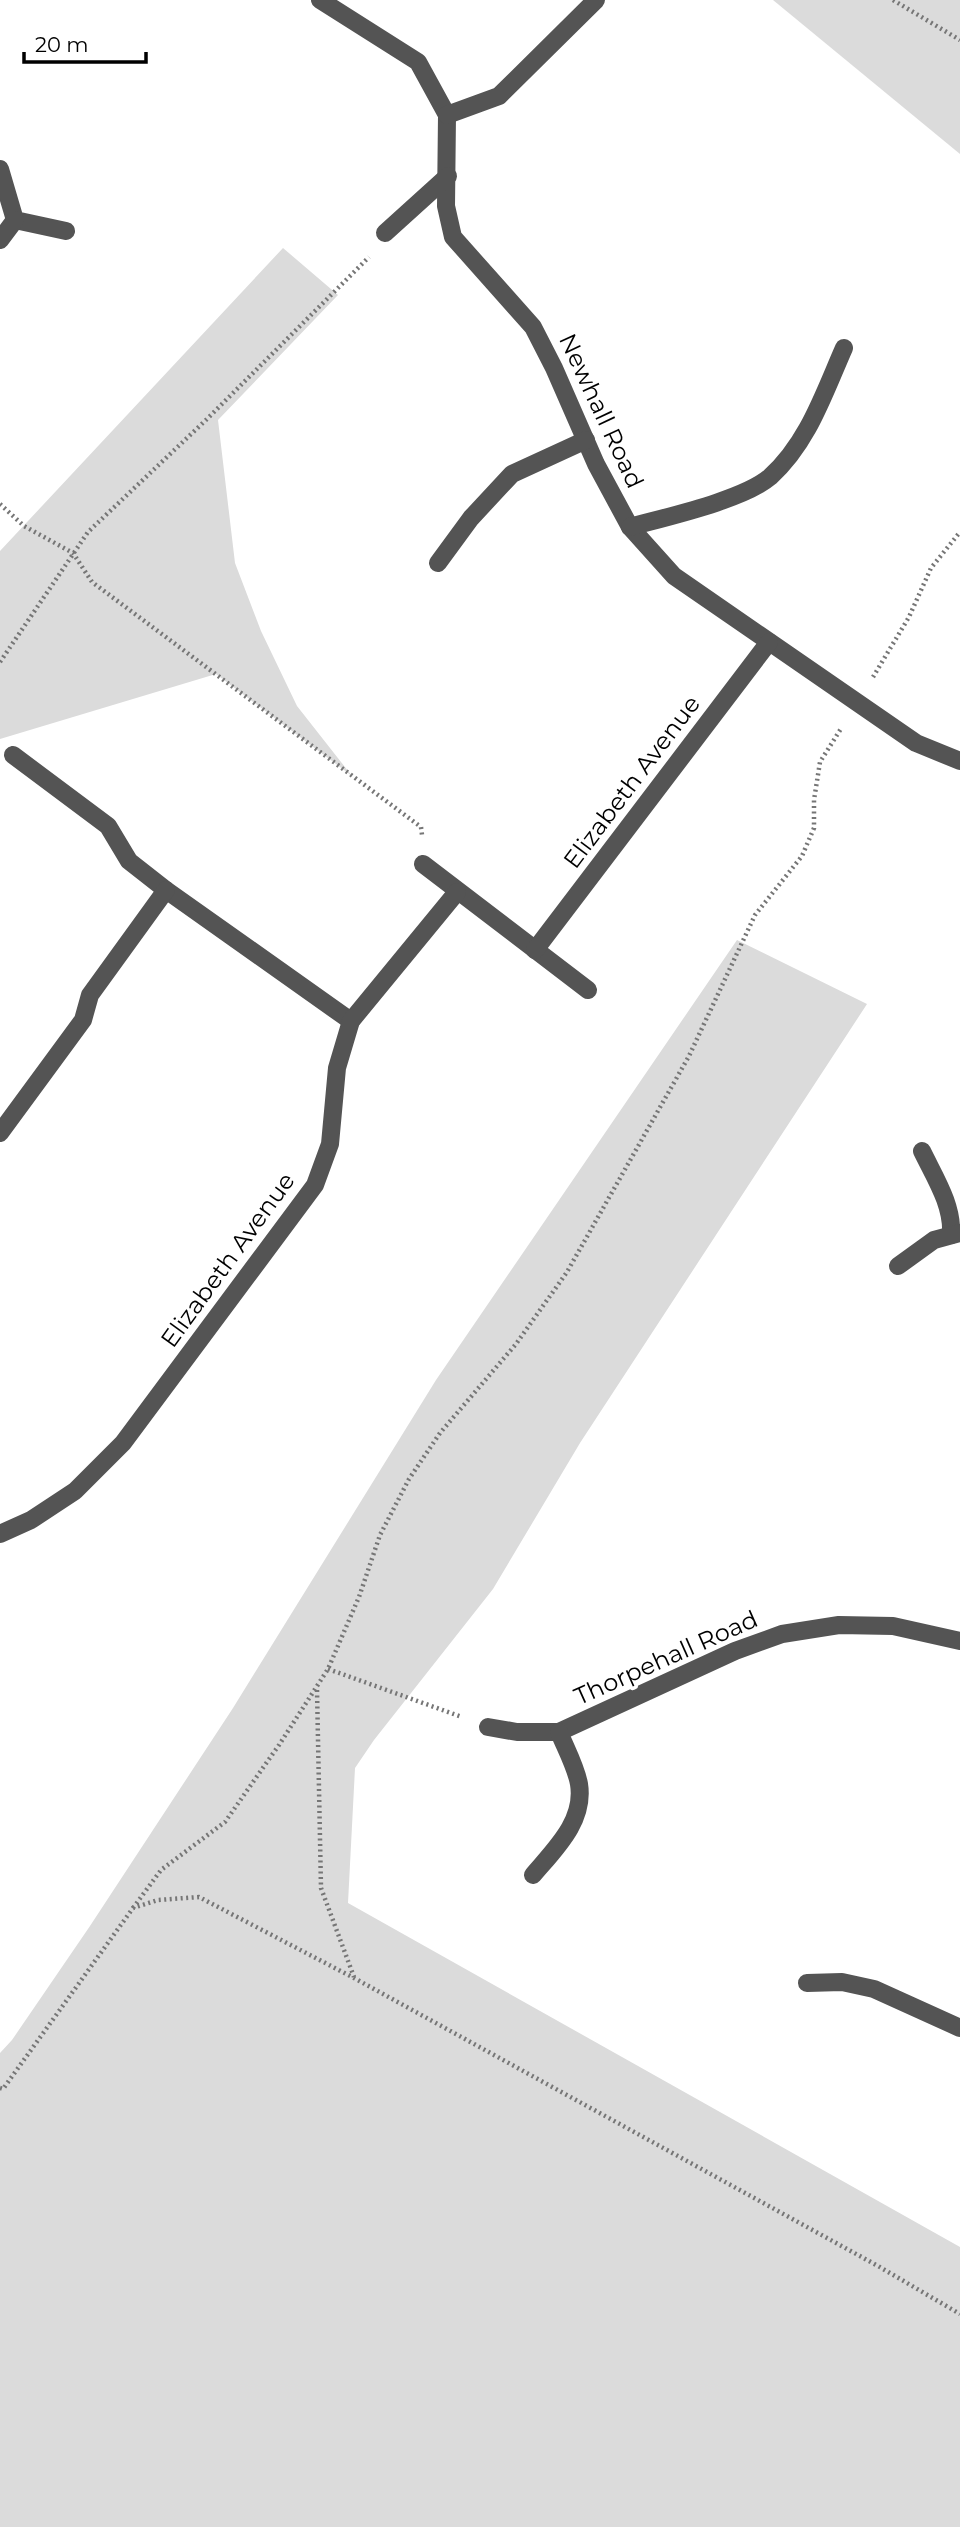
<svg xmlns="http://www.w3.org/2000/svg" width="960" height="2527" viewBox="0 0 960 2527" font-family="Montserrat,sans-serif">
<rect width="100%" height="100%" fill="#fff"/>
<g fill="#dbdbdb">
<polygon points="773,0 960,0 960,154"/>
<polygon points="283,248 338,295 218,420 235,563 261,631 297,706 352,776 216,674 0,739 0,551"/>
<polygon points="737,940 867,1004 580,1443 493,1589 374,1740 355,1768 348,1903 960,2247 960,2527 0,2527 0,2053 12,2040 90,1926 233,1708 436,1380"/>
</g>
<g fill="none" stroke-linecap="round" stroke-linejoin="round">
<g stroke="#767676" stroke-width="4.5" stroke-dasharray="2 3.5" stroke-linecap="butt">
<polyline points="893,0 960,40"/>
<polyline points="0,504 24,526 73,553 92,582 421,827 422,835"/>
<polyline points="0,662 88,532 207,419 369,257"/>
<polyline points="873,677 909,617 931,568 960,532"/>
<polyline points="328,1669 462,1717"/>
<polyline points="317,1690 321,1888 354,1977"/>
<polyline points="133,1908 161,1870 225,1822 279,1745 328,1669 359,1597 380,1535 409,1479 440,1433 516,1344 567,1272 689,1056 755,915 802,856 814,828 814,800 820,762 842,727"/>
<polyline points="0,2088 3,2089 133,1908 158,1900 199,1897 354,1978 878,2266 960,2314"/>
</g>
<g stroke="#545454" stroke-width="18">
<polyline points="320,0 418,62 447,115 446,206 453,237 533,327 554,368 596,464 630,527 674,576 916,743 960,761"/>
<polyline points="447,115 499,96 596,0"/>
<polyline points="0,169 15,220 66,231"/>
<polyline points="385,233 448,176"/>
<polyline points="0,240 15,220"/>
<path d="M630,527c36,-10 113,-27 140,-50 38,-34 54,-84 74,-129"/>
<polyline points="438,563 471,518 512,474 586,440"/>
<polyline points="13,755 108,826 129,861 166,890 351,1021"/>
<polyline points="423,864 588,990"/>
<polyline points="535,950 769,642"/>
<polyline points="0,1133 83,1020 90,995 166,890"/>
<path d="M922,1151c13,27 31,54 29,84"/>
<polyline points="898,1266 934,1240 960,1233"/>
<polyline points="0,1534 31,1520 75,1491 123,1443 315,1185 330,1144 337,1068 351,1021 457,892"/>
<polyline points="488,1727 517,1732 559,1732 735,1651 782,1634 839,1625 893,1626 960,1641"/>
<path d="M533,1875c22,-26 52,-54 46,-91 -3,-17 -13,-35 -20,-52"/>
<polyline points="807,1983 842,1982 874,1989 960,2028"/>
</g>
</g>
<g text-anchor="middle" stroke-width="7" stroke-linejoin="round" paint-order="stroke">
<g font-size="24" fill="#000" stroke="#fff">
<text transform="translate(601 411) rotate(65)" y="8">Newhall Road</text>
<text transform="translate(632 782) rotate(-53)" y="8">Elizabeth Avenue</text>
<text transform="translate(228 1260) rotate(-54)" y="8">Elizabeth Avenue</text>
<text transform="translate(666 1658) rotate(-24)" y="8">Thorpehall Road</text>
</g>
</g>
<path d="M24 52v10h122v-10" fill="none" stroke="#000000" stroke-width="3.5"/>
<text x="35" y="52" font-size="21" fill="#000000" stroke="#ffffff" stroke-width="5" paint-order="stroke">20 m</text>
</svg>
